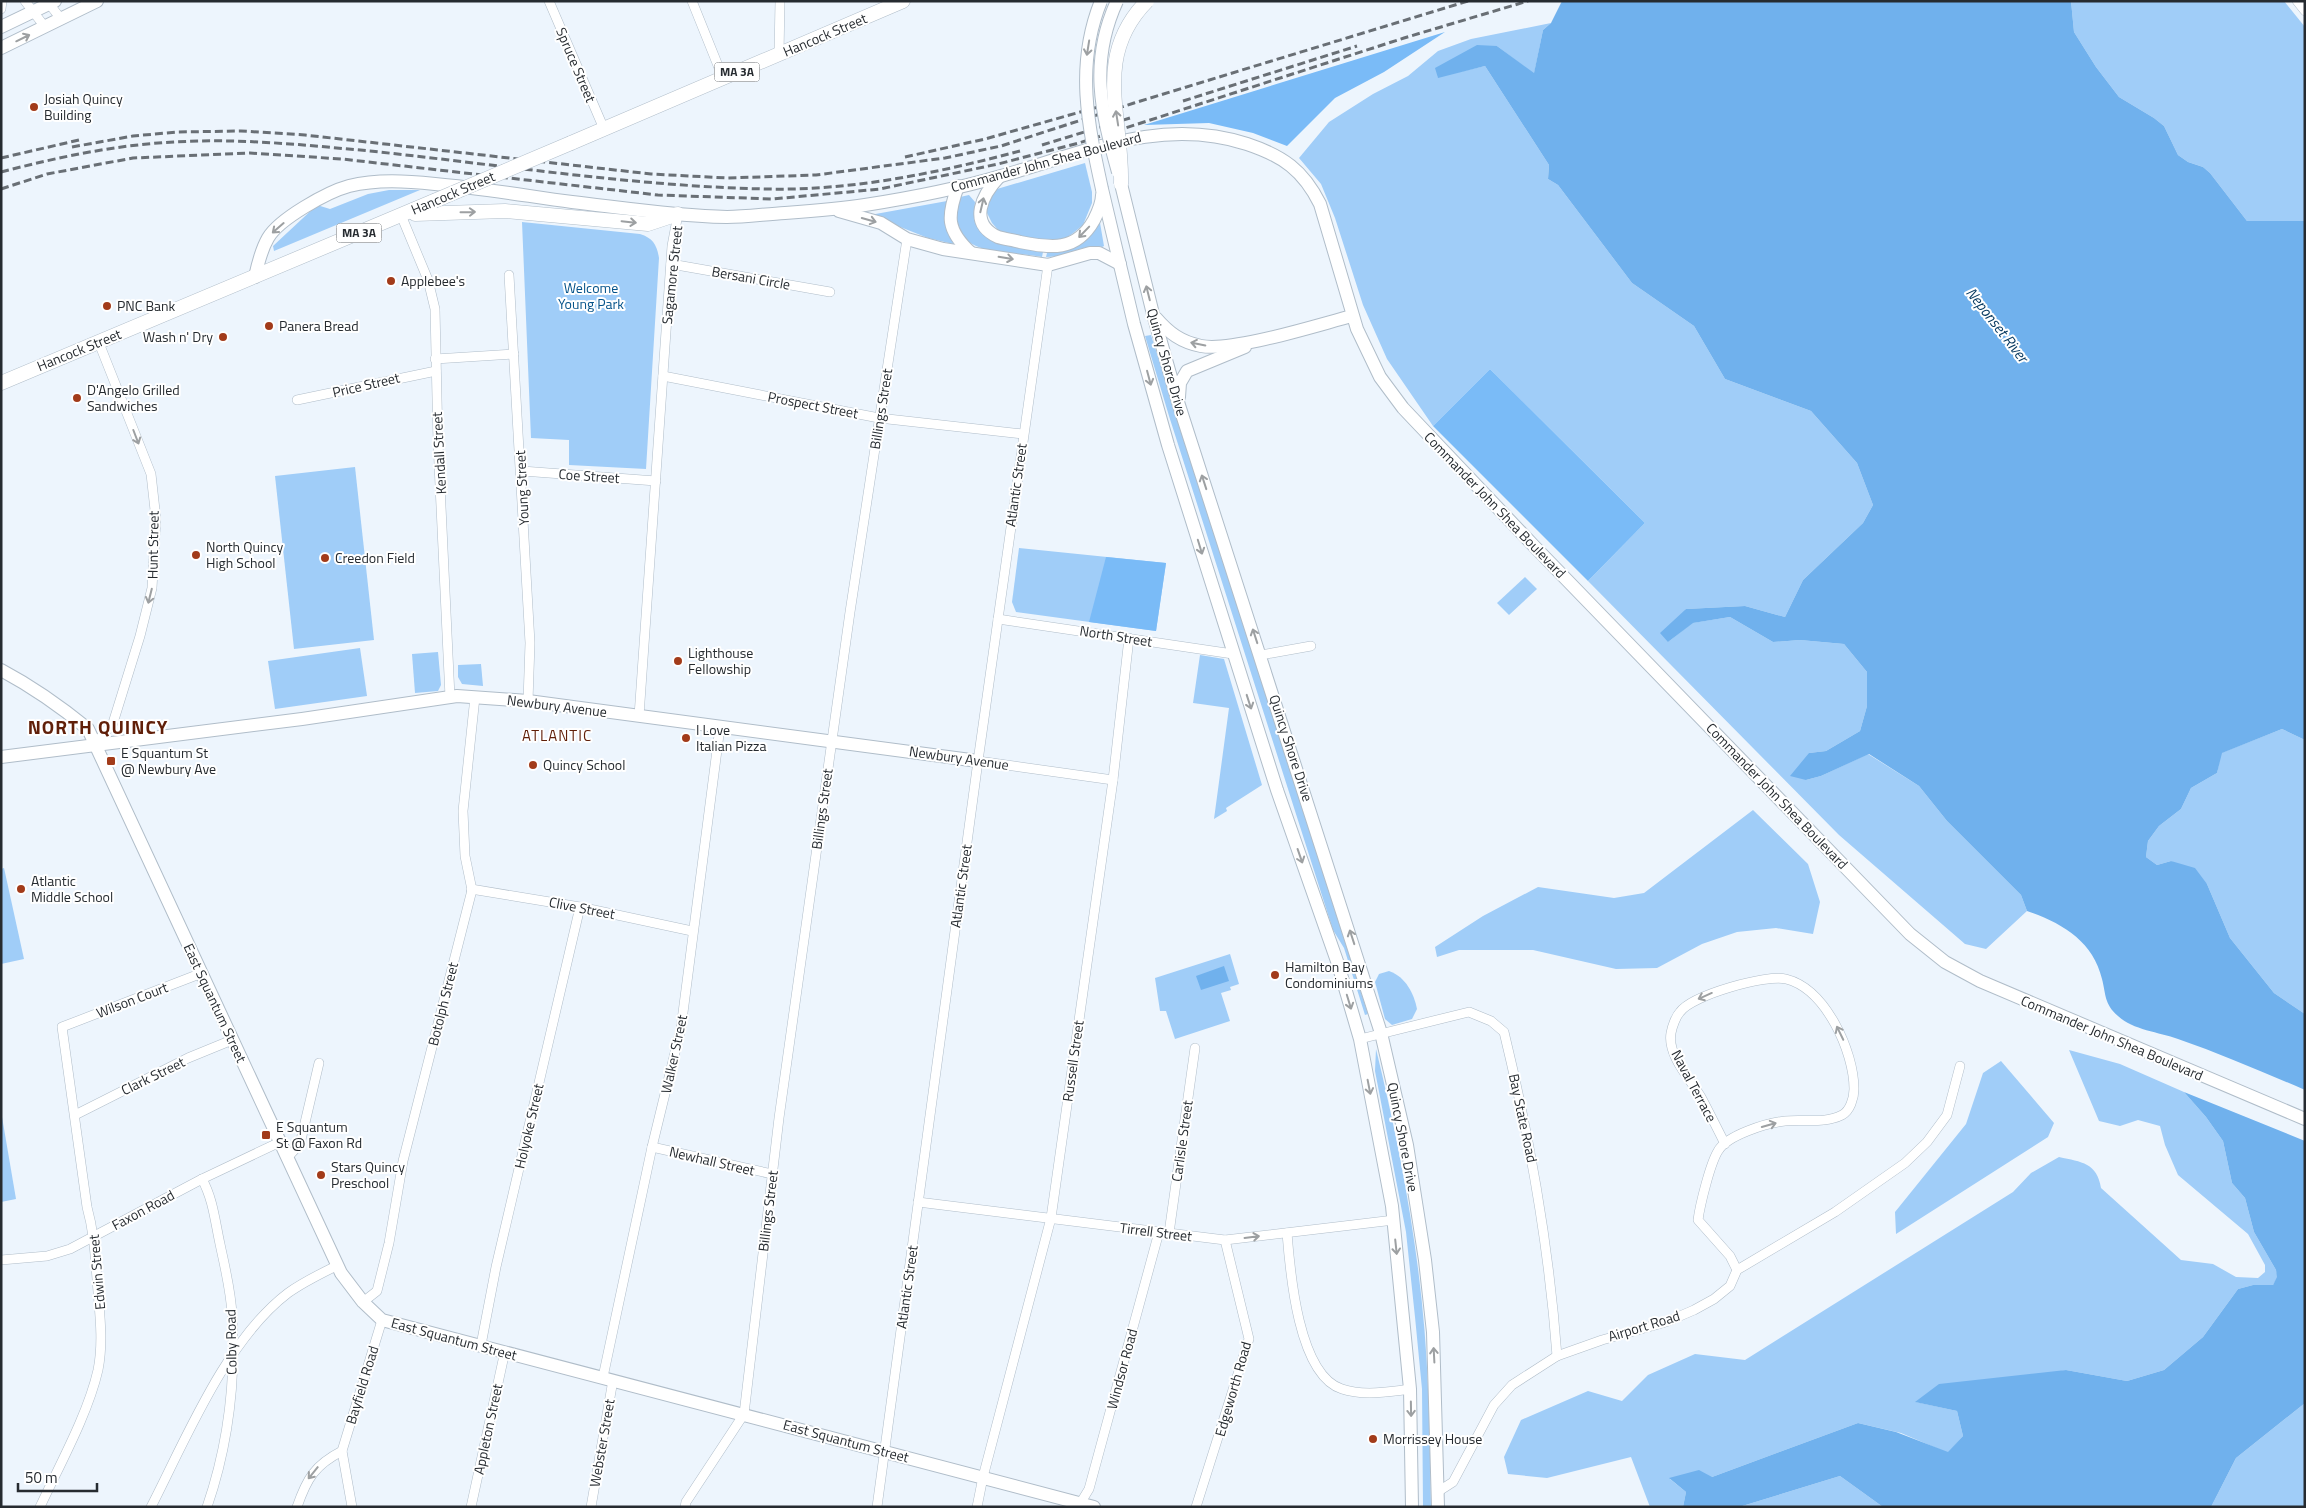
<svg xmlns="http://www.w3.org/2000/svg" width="2306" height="1508" viewBox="0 0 2306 1508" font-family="'Titillium Web',sans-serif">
<rect width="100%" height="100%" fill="#edf5fd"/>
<g fill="#a0cdf8">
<polygon points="2071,1 2284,1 2305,27 2305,221 2247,221 2210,173 2203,167 2188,162 2178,155 2164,126 2154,118 2119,97 2096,67 2074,32"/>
<polygon points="1551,23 1543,30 1534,74 1497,46 1437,77 1485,66 1549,165 1548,179 1558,185 1632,283 1694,326 1725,379 1811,411 1857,463 1873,505 1863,523 1803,580 1785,617 1745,606 1686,609 1668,642 1692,623 1730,617 1773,642 1800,640 1844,644 1867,672 1867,706 1860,731 1826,751 1809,753 1806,780 1821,776 1868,754 1919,786 1947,821 2021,895 2027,911 1986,949 1965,944 1839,835 1588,581 1645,523 1490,369 1433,426 1387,359 1363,305 1335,218 1321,184 1299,158 1329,122 1373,94 1408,76 1438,51 1471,39"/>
<polygon points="1085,163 1092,192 1092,203 1083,225 1072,234 1061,241 1047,242 999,231 992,223 987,213 987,203 997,189"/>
<polygon points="389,190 420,190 274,251 273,246 317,205 330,209 368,194"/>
<path d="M969,195l6,7 -1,15 4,10 65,25 -1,5c-20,-4 -48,-3 -66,-11 -20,-8 -25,-31 -16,-49z"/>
<path d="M947,201c-6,25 7,27 6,43l-25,-6 -58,-23z"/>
<path d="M522,222l118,12c13,4 17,11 19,24l-13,211 -77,-4v-25l-38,-2z"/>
<path d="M1100,223l4,23 -2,1c-20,-3 -36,10 -56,10l1,-4c25,-1 38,-10 53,-30z"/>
<polygon points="1151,335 1368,1014 1365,1015 1344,948 1333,930 1169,416 1145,336"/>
<polygon points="355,467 374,640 294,649 275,476"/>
<polygon points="1019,548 1166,563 1156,631 1016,612 1012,602"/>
<polygon points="1525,577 1537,589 1509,615 1497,603"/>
<polygon points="360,648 367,696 275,709 268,661"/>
<polygon points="438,652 441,685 438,691 415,693 412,654"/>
<polygon points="1200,655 1224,659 1262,785 1226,808 1227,811 1214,819 1229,708 1193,703"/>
<polygon points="481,664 483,686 462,684 458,677 458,665"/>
<polygon points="2282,729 2305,740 2305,1014 2274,993 2230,938 2207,884 2171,861 2157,865 2146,857 2148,841 2159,826 2181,809 2191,788 2217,773 2221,753"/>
<polygon points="1753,810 1808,864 1820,902 1813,934 1776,928 1737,932 1702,944 1657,968 1616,969 1533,950 1459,950 1437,957 1435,947 1483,916 1538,887 1614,898 1644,893"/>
<polygon points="4,868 24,959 1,964 1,869"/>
<polygon points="1230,954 1239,984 1230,987 1231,990 1221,993 1230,1021 1175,1039 1166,1011 1160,1011 1155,978"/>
<path d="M1389,971c17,6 25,23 28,38l-5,10 -20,6 -7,-6 -10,-37 4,-8z"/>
<path d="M1376,1049c27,111 48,225 52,340 2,39 2,79 3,118h-8l-1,-118 -7,-72 -9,-85 -31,-161z"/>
<path d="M2069,1050l51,14 64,28 22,25 17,24 9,42 13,15 9,34 22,38 2,7 -5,8h-20l-15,4 -35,48 -39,33 -37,11 -61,-11 -150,32 41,9 6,25 -15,17 -47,-20 -43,-10 -146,54 -42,2 16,13 -3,15h-33l-19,-50 -84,21 -39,-4 -4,-17 17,-37 67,-29 34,10 26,-26 47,-21 50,6 268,-168 18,-19 28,-16c23,5 38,6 42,31l80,72 32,4 23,13 22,1 7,-6v-7l-17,-31 -70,-59 -13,-30 -5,-19 -22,-6 -18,6 -21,-5z"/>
<polygon points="2001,1061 2054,1123 2048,1137 1896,1234 1895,1212 1966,1124 1983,1073"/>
<polygon points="1,1111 16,1199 1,1202"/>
<polygon points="2305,1403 2305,1507 2211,1507 2236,1458"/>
<polygon points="1840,1476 1883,1507 1739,1507"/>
</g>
<g fill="#7abbf7">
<polygon points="1445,32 1384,72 1335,98 1287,146 1253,133 1209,123 1144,125"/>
<polygon points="1490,369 1645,523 1588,581 1433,426"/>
<polygon points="1106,557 1166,563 1156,631 1089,622"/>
</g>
<g fill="#70b1ed">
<path d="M1562,1h509l3,31 22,35 23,30 35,21 10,8 14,29 10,7 15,5 7,6 37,48h58v519l-23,-11 -60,24 -5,20 -26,15 -10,21 -22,17 -11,15 -2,16 11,8 14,-4 24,7 12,16 23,54 44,55 31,21v76c-42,-18 -84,-36 -127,-51 -19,-7 -45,-9 -60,-23 -14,-12 -12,-22 -16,-37 -9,-38 -40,-56 -75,-68l-6,-16 -74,-74 -28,-35 -50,-32 -48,22 -15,4 -16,-4 19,-23 17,-2 34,-20 7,-25v-34l-23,-28 -44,-4 -27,2 -43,-25 -37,6 -25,19 -8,-9 26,-24 59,-3 40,11 18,-37 60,-57 10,-18 -16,-42 -46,-52 -86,-32 -31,-53 -62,-43 -74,-98 -10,-6 1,-14 -64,-99 -47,12 -3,-10 42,-23 20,1 37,27 9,-43 8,-7z"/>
<polygon points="1224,966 1229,981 1201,990 1196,976"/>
<polygon points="2184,1092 2305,1141 2305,1403 2236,1458 2211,1507 1883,1507 1840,1476 1739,1507 1683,1507 1686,1492 1669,1478 1699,1470 1712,1477 1858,1423 1896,1432 1948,1452 1963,1436 1957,1411 1915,1402 1939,1384 2066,1370 2127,1381 2164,1370 2203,1337 2238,1289 2253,1285 2273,1285 2277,1277 2276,1270 2254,1232 2245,1198 2232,1183 2223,1141 2206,1117"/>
</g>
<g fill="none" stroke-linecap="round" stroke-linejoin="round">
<defs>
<g id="street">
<polyline points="25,1 45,27"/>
<polyline points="47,1 61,19"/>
<polyline points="549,1 604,129"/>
<polyline points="692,1 723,78"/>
<polyline points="2297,1 2305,11"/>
<polyline points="1,9 2,1"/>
<polyline points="779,54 780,1"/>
<polyline points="401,215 428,280 435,309 438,443 450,697"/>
<polyline points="671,264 830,292"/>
<polyline points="509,275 530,643 528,701"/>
<polyline points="435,359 514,354"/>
<polyline points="663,376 879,418 1023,434"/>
<polyline points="297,400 436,371"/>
<polyline points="522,471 656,481"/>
<polyline points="998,619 1233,654"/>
<polyline points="1261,655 1311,646"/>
<polyline points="639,716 672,246 678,214"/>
<polyline points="94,745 113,723 140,636 152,588 156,519 151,474 99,343"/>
<polyline points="978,761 1113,780"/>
<polyline points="471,889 580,907 692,931"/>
<path d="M1360,1039l109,-27 22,9 13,11c26,107 45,214 53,324"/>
<polyline points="75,1115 188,1058 232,1040"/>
<path d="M1725,1144c-8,-16 -16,-32 -24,-47 -11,-18 -34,-42 -30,-64 1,-6 5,-17 9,-21 12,-17 87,-38 106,-33 40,10 68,73 68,110 0,9 -4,22 -12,26 -18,9 -38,4 -57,6 -18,2 -58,14 -67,30 -8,13 -18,54 -20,69l32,36 7,14"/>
<polyline points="652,1147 772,1174"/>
<polyline points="287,1158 300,1144 319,1063"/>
<path d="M202,1179c11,20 13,42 18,65 5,24 11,47 12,71 4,65 -4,131 -25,192"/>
<polyline points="918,1202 1225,1240 1394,1220"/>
<polyline points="1169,1233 1195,1048"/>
<path d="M1287,1233c3,38 11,142 55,156 20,7 48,3 68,0"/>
<polyline points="1,1260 47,1256 70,1249 202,1179 280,1142"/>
<polyline points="363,1302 377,1291 389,1243 403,1161 472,890 465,856 463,811 475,697"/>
<polyline points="481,1345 496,1267 580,907"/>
<polyline points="603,1377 652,1147 681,1028 720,727"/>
<polyline points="1439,1491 1453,1482 1494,1405 1512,1385 1557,1356 1602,1340 1666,1322 1694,1310 1714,1299 1730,1286 1737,1270 1835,1212 1905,1163 1927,1142 1947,1115 1960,1066"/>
<path d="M40,1507c19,-41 48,-93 58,-137 6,-30 1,-61 -1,-91 -2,-25 -3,-47 -10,-72l-25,-180 140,-54"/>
<path d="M151,1507c35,-68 75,-167 137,-214 15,-11 34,-20 50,-28"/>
<path d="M297,1507c10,-29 18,-42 45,-56"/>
<polyline points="352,1507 342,1451 382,1320"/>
<polyline points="471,1507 505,1351"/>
<polyline points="591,1507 613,1380"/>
<polyline points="685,1507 686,1502 744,1414 779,1118 850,612 907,239"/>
<polyline points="877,1507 978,761 1048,265"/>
<polyline points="977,1507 983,1477 1051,1218 1113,780 1129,638"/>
<polyline points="1078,1507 1089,1489 1159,1232"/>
<polyline points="1196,1507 1249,1339 1225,1240"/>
</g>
<g id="secondary">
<polyline points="1,27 55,1"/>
<polyline points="1,48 97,1"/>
<path d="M999,177c-16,17 -32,46 -1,60 6,2 15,3 22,5 31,6 56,10 74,-22 4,-8 8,-16 8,-25"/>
<polyline points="1121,184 1153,314 1178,402 1381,1033 1407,1145 1425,1260 1433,1332 1438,1507"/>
<path d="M958,186c-11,30 -12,44 13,67"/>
<polyline points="1102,189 1134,324 1168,445 1277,790 1338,964 1360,1039 1392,1206 1410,1389 1412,1507"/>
<polyline points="839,211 881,223 907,239 943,249 1048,265 1090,253 1099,253 1120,264"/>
<path d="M255,277c3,-14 6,-27 13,-39 11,-19 59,-46 81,-52 28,-7 58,-5 86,-2 46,4 92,12 137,18 52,6 104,14 155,15 19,0 39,-3 58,-4 27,-2 54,-4 80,-8 45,-7 92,-16 136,-29 82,-23 160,-60 246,-32 36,12 56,26 73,60l37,125 23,48 23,31 130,137 377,389 35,28 35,19 325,138"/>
<path d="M1156,318c13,15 25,24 45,28 32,6 116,-21 151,-30"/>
<polyline points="1179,397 1180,383 1187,371 1245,347"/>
<path d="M1,670c32,17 59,36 87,59l253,544 22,29 19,18 712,187"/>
<polyline points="1,757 302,719 457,696 528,701 978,761"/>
</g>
<g id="primary">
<polyline points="571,143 903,1"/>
<polyline points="415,214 505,211 648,224 678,214"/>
<polyline points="1,383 434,201"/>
</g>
</defs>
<use href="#street" stroke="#b0bdc9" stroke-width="10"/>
<use href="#secondary" stroke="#b0bdc9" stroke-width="14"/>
<use href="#primary" stroke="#b0bdc9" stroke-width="15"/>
<use href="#street" stroke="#fff" stroke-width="9"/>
<use href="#secondary" stroke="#fff" stroke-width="12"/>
<use href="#primary" stroke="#fff" stroke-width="14"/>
<g stroke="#696f75" stroke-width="3" stroke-dasharray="8 4" stroke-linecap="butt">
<polyline points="1183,101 1357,46"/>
<polyline points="1042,145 1130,118"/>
<polyline points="72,147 133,136 178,132 241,131 305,135 651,174 728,178 816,175 945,158 1001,146 1134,103 1468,1"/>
<polyline points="905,157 985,139 1105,105"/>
<polyline points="1,158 79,140"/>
<path d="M1,172c58,-15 114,-27 173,-30 65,-4 131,3 196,9 132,14 263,35 395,38 86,2 173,-16 255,-38"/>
<polyline points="1,189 47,174 133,158 250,153 342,159 658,195 773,199 880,189 998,164 1079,143 1404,38 1528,1"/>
</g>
<defs>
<g id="secondary-bridge">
<path d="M1101,1c-26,64 -13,124 1,188"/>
<path d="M1117,1c-28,61 -16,110 1,171"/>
</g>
<g id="primary-bridge">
<path d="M1121,184c2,-68 -29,-127 26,-183"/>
<polyline points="434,201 571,143"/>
</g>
</defs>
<use href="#secondary-bridge" stroke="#b0bdc9" stroke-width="14" stroke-linecap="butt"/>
<use href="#primary-bridge" stroke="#b0bdc9" stroke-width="15" stroke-linecap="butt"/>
<use href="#secondary-bridge" stroke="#fff" stroke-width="12"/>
<use href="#primary-bridge" stroke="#fff" stroke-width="14"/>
</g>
<defs><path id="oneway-shaft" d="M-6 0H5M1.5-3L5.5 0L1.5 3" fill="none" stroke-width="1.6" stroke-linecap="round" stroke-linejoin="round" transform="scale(1.25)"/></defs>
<g stroke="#9da0a2">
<use href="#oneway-shaft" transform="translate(23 38) rotate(-26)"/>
<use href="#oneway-shaft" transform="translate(1088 48) rotate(99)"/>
<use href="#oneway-shaft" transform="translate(1117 118) rotate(-99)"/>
<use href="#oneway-shaft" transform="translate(982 205) rotate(-77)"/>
<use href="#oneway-shaft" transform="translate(468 212) rotate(-1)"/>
<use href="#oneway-shaft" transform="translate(869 220) rotate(16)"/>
<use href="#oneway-shaft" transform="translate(629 222) rotate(6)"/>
<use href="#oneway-shaft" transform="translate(278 228) rotate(139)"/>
<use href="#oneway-shaft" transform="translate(1084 232) rotate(134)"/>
<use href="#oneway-shaft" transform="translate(1006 258) rotate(9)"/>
<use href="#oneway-shaft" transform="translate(1148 293) rotate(-104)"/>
<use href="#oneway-shaft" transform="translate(1198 344) rotate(-168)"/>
<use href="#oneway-shaft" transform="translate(1149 378) rotate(75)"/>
<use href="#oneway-shaft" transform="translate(136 437) rotate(69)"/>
<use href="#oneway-shaft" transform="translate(1204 482) rotate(-108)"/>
<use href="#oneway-shaft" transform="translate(1200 547) rotate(73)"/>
<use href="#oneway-shaft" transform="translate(150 596) rotate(104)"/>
<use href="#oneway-shaft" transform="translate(1255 636) rotate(-108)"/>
<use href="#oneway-shaft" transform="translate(1249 702) rotate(72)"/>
<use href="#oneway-shaft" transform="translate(1300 856) rotate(71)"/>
<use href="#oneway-shaft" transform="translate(1352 937) rotate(-108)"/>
<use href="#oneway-shaft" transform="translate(1705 996) rotate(156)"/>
<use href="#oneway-shaft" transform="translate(1349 1002) rotate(73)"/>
<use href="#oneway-shaft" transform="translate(1840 1033) rotate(-116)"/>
<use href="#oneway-shaft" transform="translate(1369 1087) rotate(79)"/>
<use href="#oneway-shaft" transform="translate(1769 1125) rotate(-16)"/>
<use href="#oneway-shaft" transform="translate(1252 1237) rotate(-7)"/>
<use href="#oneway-shaft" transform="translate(1396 1247) rotate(84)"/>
<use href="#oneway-shaft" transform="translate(1434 1355) rotate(-93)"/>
<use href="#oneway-shaft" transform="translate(1411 1409) rotate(89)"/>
<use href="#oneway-shaft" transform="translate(313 1473) rotate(129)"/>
</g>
<g fill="#a23b1a" stroke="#fff" stroke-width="2">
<circle cx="34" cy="107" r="5"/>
<circle cx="391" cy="281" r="5"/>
<circle cx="107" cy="306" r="5"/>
<circle cx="269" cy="326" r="5"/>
<circle cx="223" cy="337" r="5"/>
<circle cx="77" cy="398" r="5"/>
<circle cx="196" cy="555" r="5"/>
<circle cx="325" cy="558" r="5"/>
<circle cx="678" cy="661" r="5"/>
<circle cx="686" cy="738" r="5"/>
<rect x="106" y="756" width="10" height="10" rx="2.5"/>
<circle cx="533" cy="765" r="5"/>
<circle cx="21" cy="889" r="5"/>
<circle cx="1275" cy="975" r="5"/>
<rect x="261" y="1130" width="10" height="10" rx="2.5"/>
<circle cx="321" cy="1175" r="5"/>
<circle cx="1373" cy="1439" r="5"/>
</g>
<g text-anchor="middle" stroke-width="4" stroke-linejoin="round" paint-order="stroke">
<g fill="#fff" stroke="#676b6e" stroke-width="1">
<rect x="714.5" y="62.5" width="45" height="19" rx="4"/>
<rect x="336.5" y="223.5" width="45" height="19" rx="4"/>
</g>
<g font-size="12" font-weight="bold" fill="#262b30">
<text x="737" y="76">MA 3A</text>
<text x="359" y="237">MA 3A</text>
</g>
<g font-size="14" fill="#262b30" stroke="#fff">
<text transform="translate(825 35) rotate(-23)" y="5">Hancock Street</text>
<text transform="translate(576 65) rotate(67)" y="5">Spruce Street</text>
<text transform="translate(1046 162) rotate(-15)" y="5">Commander John Shea Boulevard</text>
<text transform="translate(453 193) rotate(-23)" y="5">Hancock Street</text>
<text transform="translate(672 275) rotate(-84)" y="5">Sagamore Street</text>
<text transform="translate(751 278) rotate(10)" y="5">Bersani Circle</text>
<text transform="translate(79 350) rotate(-22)" y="5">Hancock Street</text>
<text transform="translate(1167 362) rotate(74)" y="5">Quincy Shore Drive</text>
<text transform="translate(366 385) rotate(-13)" y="5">Price Street</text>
<text transform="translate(813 405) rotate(11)" y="5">Prospect Street</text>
<text transform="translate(881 409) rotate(-81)" y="5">Billings Street</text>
<text transform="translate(439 453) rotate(-93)" y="5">Kendall Street</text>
<text transform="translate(589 476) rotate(4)" y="5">Coe Street</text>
<text transform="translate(1016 485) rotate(-82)" y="5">Atlantic Street</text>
<text transform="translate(522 488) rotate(-93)" y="5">Young Street</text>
<text transform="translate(1495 505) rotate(46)" y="5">Commander John Shea Boulevard</text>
<text transform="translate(153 545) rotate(-89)" y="5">Hunt Street</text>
<text transform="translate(1116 636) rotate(9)" y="5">North Street</text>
<text transform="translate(557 706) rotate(7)" y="5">Newbury Avenue</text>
<text transform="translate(1291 748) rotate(72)" y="5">Quincy Shore Drive</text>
<text transform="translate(959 758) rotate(8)" y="5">Newbury Avenue</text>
<text transform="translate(1777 796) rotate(46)" y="5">Commander John Shea Boulevard</text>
<text transform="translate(822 809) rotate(-82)" y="5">Billings Street</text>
<text transform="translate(961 886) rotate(-82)" y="5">Atlantic Street</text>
<text transform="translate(582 908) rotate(11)" y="5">Clive Street</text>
<text transform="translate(132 1000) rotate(-21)" y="5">Wilson Court</text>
<text transform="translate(215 1003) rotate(65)" y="5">East Squantum Street</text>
<text transform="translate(443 1004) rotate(-76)" y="5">Botolph Street</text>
<text transform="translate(2112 1038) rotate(23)" y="5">Commander John Shea Boulevard</text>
<text transform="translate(674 1054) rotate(-78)" y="5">Walker Street</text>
<text transform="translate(1073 1061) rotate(-82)" y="5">Russell Street</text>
<text transform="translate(153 1076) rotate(-26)" y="5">Clark Street</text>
<text transform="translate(1694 1086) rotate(62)" y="5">Naval Terrace</text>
<text transform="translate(1523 1118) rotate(78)" y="5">Bay State Road</text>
<text transform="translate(529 1126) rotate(-77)" y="5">Holyoke Street</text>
<text transform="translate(1403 1137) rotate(79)" y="5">Quincy Shore Drive</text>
<text transform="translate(1182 1141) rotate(-82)" y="5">Carlisle Street</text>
<text transform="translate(712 1161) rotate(13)" y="5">Newhall Street</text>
<text transform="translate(143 1210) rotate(-28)" y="5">Faxon Road</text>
<text transform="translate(768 1211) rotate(-83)" y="5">Billings Street</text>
<text transform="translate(1156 1232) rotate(7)" y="5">Tirrell Street</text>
<text transform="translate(97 1272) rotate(-95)" y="5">Edwin Street</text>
<text transform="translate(907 1287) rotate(-82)" y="5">Atlantic Street</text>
<text transform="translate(1644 1326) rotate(-17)" y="5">Airport Road</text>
<text transform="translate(454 1339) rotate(15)" y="5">East Squantum Street</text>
<text transform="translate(231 1342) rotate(-91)" y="5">Colby Road</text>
<text transform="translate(1122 1369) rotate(-75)" y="5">Windsor Road</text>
<text transform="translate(362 1385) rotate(-73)" y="5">Bayfield Road</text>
<text transform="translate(1233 1389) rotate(-74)" y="5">Edgeworth Road</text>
<text transform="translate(488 1429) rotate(-78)" y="5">Appleton Street</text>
<text transform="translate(846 1441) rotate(15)" y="5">East Squantum Street</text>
<text transform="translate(602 1443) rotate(-80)" y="5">Webster Street</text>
</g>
<g font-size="14" fill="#262b30" stroke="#fff" text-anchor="start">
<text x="44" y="104">Josiah Quincy<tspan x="44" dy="16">Building</tspan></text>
<text x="401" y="286">Applebee's</text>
<text x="117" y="311">PNC Bank</text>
<text x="279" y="331">Panera Bread</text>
<text x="213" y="342" text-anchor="end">Wash n' Dry</text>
<text x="87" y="395">D'Angelo Grilled<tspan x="87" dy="16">Sandwiches</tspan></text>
<text x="206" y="552">North Quincy<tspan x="206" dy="16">High School</tspan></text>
<text x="335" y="563">Creedon Field</text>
<text x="688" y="658">Lighthouse<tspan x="688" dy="16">Fellowship</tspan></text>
<text x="696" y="735">I Love<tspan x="696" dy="16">Italian Pizza</tspan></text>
<text x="121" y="758">E Squantum St<tspan x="121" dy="16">@ Newbury Ave</tspan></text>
<text x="543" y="770">Quincy School</text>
<text x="31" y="886">Atlantic<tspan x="31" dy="16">Middle School</tspan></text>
<text x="1285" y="972">Hamilton Bay<tspan x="1285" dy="16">Condominiums</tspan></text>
<text x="276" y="1132">E Squantum<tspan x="276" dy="16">St @ Faxon Rd</tspan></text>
<text x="331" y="1172">Stars Quincy<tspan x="331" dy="16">Preschool</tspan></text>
<text x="1383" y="1444">Morrissey House</text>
</g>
<g font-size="14" fill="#035289" stroke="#fff">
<text x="591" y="293">Welcome<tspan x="591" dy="16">Young Park</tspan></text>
</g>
<g font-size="15" font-style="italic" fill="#083a61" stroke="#fff">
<text transform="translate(1997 325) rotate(52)" y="5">Neponset River</text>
</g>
<g font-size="15" letter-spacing="1" fill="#601f09" stroke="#fff">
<text x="557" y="741">ATLANTIC</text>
</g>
<g font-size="19" font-weight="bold" letter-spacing="1" fill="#601f09" stroke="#fff">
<text x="98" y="734">NORTH QUINCY</text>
</g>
</g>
<rect width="2306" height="1508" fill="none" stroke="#262b30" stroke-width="5"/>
<path d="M18 1483v8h79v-8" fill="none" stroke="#262b30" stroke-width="2.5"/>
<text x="25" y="1483" font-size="15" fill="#262b30" stroke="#ffffff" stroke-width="4" paint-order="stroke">50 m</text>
</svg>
